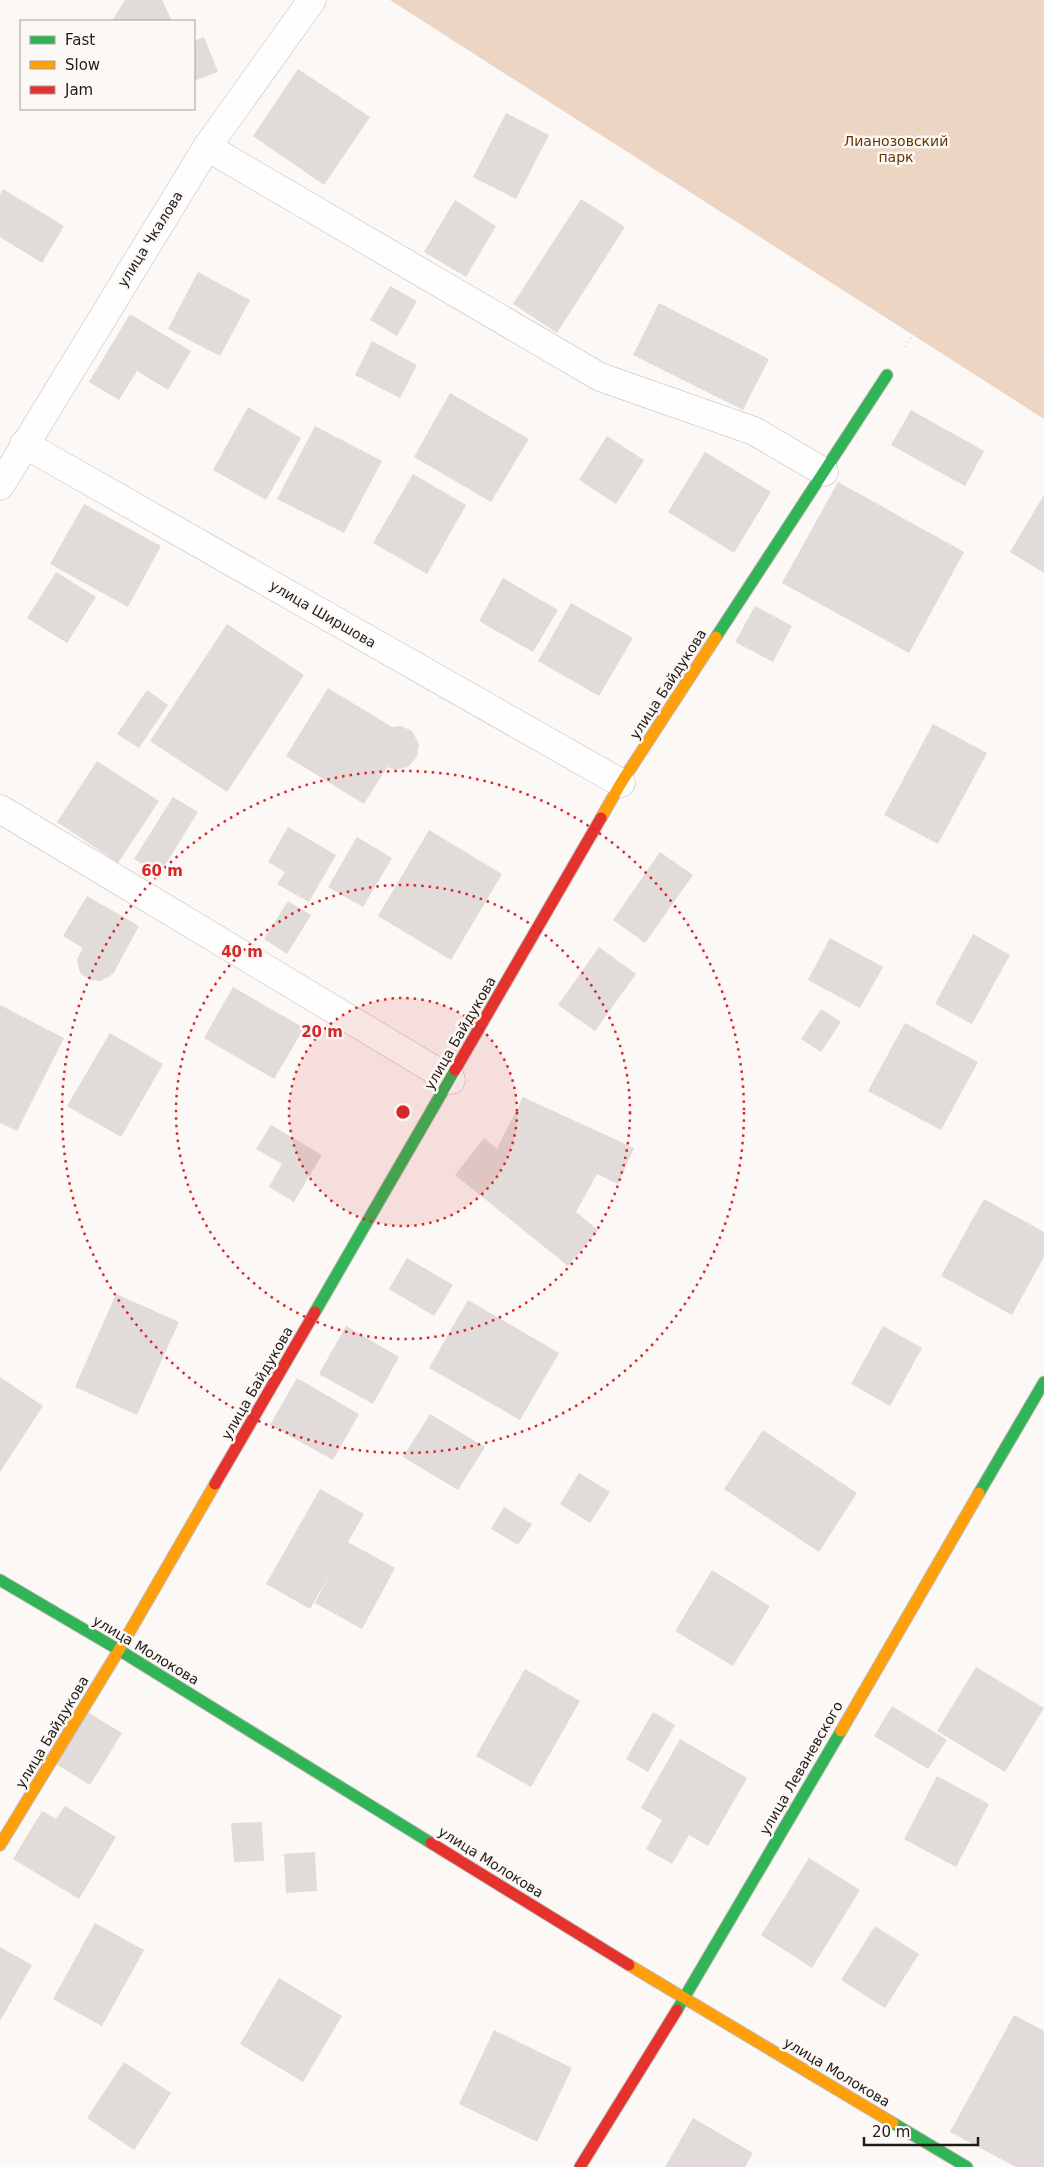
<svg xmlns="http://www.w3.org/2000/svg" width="1044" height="2167" viewBox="0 0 1044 2167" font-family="'DejaVu Sans',sans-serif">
<rect width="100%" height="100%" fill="#fbf8f6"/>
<polygon fill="#edd5c4" points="390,0 1044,0 1044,419"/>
<g fill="#e1dcd9">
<polygon points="125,0 162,0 172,21 112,21"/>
<polygon points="204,37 218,72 194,81 194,41"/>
<polygon points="298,69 370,117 324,185 253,136"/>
<polygon points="506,113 549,135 516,199 473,177"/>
<polygon points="3,189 64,226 42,263 0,237 0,195"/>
<polygon points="581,199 625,227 557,333 513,304"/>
<polygon points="455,200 496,226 466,277 424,252"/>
<polygon points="198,272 250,300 220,356 168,329"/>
<polygon points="390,286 417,301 397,336 370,320"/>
<polygon points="659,303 769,359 743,410 633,355"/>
<polygon points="130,314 191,351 168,390 137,371 119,400 89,382"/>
<polygon points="372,341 417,365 400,398 355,375"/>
<polygon points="450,393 529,439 491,502 414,457"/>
<polygon points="248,407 301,438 266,500 213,470"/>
<polygon points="911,410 984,451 965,486 891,445"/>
<polygon points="315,426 382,461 344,533 277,499"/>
<polygon points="607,436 644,460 616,504 579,480"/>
<polygon points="705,452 771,492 734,553 668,512"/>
<polygon points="413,474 466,505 427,574 373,543"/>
<polygon points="838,482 964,552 909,653 782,583"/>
<polygon points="1044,495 1044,573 1010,552"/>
<polygon points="84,504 161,546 128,607 50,564"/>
<polygon points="56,572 96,597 67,643 27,618"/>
<polygon points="503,578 558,610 533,652 479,621"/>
<polygon points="571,603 633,638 599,696 538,661"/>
<polygon points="755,606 792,626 773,662 735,642"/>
<polygon points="227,624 304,675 227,792 150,741"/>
<polygon points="328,688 392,727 401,726 412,731 419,744 417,757 408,767 395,770 387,767 364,804 286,756"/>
<polygon points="147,690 168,705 139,748 117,734"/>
<polygon points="933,724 987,753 938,844 884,815"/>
<polygon points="97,761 159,801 118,863 57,822"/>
<polygon points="173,797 198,812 159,875 134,859"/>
<polygon points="288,827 336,855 309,902 277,884 285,872 268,862"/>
<polygon points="429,830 502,874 451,960 378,916"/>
<polygon points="357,837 392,858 363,907 328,887"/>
<polygon points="660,852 693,875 645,943 613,920"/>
<polygon points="87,896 139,926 113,974 101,981 90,980 81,974 78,967 77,959 83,948 63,936"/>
<polygon points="288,901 311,915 287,954 264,939"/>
<polygon points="973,934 1010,955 972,1024 935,1004"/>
<polygon points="830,938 883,967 860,1008 808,980"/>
<polygon points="599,947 636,974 595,1031 558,1005"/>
<polygon points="233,987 304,1028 274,1079 204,1038"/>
<polygon points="0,1005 64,1038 17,1131 0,1123"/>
<polygon points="821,1009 841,1022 821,1052 801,1039"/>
<polygon points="905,1023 978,1062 941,1130 868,1091"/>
<polygon points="110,1033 163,1064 121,1137 67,1106"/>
<polygon points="523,1097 634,1148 618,1184 597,1174 576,1212 598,1230 568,1266 455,1175 484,1138 497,1149"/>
<polygon points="271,1125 322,1155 294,1202 269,1187 282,1164 256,1149"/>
<polygon points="984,1199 1044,1232 1044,1257 1012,1315 941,1276"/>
<polygon points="407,1258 453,1285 434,1316 389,1289"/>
<polygon points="116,1294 179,1322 137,1415 75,1387"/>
<polygon points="468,1300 559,1353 520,1420 429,1368"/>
<polygon points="346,1326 399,1357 373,1404 319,1374"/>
<polygon points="883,1326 922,1348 890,1406 851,1384"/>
<polygon points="0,1377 43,1406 0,1472"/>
<polygon points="297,1378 359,1414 333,1460 270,1425"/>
<polygon points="430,1414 485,1447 458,1490 403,1457"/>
<polygon points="763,1430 857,1493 819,1552 724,1489"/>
<polygon points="579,1473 610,1492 590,1523 560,1504"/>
<polygon points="320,1489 364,1514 348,1542 395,1568 362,1629 315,1603 331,1572 310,1609 266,1584"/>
<polygon points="504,1507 532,1524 518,1545 491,1529"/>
<polygon points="712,1570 770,1606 733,1666 675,1631"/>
<polygon points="976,1667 1044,1708 1005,1772 937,1731"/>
<polygon points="525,1669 580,1701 531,1787 476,1756"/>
<polygon points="892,1706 947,1740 928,1769 874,1736"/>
<polygon points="87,1712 122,1733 90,1785 56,1764"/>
<polygon points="653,1712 675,1725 648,1772 626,1759"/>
<polygon points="680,1739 747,1778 708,1846 689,1835 672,1864 646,1849 662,1820 641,1808"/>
<polygon points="937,1776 989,1804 956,1867 904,1839"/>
<polygon points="65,1806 116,1837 79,1899 13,1859 42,1811 56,1819"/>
<polygon points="262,1822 264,1861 234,1862 231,1823"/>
<polygon points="315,1852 317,1891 286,1893 284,1854"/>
<polygon points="809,1858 860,1890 812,1968 761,1935"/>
<polygon points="95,1923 144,1950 102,2026 53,1999"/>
<polygon points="875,1926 919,1954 885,2008 841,1980"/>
<polygon points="0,1947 32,1965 0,2021"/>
<polygon points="279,1978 342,2016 303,2082 240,2044"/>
<polygon points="1014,2015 1044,2031 1044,2167 1016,2167 950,2132"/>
<polygon points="494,2030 572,2068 537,2142 459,2104"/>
<polygon points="124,2062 171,2093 134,2150 87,2118"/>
<polygon points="693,2118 753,2153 745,2167 665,2167"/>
</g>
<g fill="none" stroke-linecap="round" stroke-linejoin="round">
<defs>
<g id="street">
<polyline points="207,147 600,377 754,431 824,472"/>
<polyline points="24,444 621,783"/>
<polyline points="0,486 207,147 312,0"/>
<polyline points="0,809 451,1080"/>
</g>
<g id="fast">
<polyline points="716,637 887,375"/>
<polyline points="315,1312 455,1070"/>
<polyline points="979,1493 1044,1382"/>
<polyline points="0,1580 119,1650 431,1843"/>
<polyline points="677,2010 841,1731"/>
<polyline points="893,2123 967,2167"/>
</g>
<g id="slow">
<polyline points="601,818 621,783 716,637"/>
<polyline points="841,1731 979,1493"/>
<polyline points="0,1845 119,1650 215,1484"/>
<polyline points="629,1965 893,2123"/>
</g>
<g id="jam">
<polyline points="455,1070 601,818"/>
<polyline points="215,1484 315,1312"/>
<polyline points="431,1843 629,1965"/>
<polyline points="580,2167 677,2010"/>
</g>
</defs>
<use href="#street" stroke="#bfbab7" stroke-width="29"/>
<use href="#fast" stroke="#bfbab7" stroke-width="13"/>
<use href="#slow" stroke="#bfbab7" stroke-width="13"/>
<use href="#jam" stroke="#bfbab7" stroke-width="13"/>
<g stroke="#e2e1e1" stroke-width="3" stroke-dasharray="1 4" stroke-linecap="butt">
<polyline points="576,0 628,52 784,171 959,268 1021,339 1044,357"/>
<polyline points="1009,276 1044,252"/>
<polyline points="905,347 959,268 1044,285"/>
</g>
<use href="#street" stroke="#fefefe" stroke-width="28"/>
<use href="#fast" stroke="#30b455" stroke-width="11"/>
<use href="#slow" stroke="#ff9f0a" stroke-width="11"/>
<use href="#jam" stroke="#e5322d" stroke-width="11"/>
</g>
<circle cx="403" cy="1112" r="114" fill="#d62828" fill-opacity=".12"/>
<g fill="none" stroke="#d62828" stroke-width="2.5" stroke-dasharray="2.5 5">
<circle cx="403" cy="1112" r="114"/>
<circle cx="403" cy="1112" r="227"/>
<circle cx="403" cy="1112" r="341"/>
</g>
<g text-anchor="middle" stroke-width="5" stroke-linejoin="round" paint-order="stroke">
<g font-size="14" fill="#673502" stroke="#fcf8f5">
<text x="896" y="146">Лианозовский<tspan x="896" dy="16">парк</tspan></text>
</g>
<g font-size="14" fill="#221b16" stroke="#fcf8f5">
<text transform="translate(150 239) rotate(-58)" y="5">улица Чкалова</text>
<text transform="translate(323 614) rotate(30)" y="5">улица Ширшова</text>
<text transform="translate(668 684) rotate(-57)" y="5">улица Байдукова</text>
<text transform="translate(460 1033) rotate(-60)" y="5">улица Байдукова</text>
<text transform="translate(257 1383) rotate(-60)" y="5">улица Байдукова</text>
<text transform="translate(146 1650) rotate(31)" y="5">улица Молокова</text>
<text transform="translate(52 1732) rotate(-59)" y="5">улица Байдукова</text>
<text transform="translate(801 1768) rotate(-60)" y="5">улица Леваневского</text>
<text transform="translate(491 1862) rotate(32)" y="5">улица Молокова</text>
<text transform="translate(837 2072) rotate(31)" y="5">улица Молокова</text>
</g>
</g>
<circle cx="403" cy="1112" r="8" fill="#d62828" stroke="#fcf8f5" stroke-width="2.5"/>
<g font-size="15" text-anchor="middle" font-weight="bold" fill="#d62828" stroke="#fcf8f5" stroke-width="5" stroke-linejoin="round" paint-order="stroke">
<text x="162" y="876">60 m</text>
<text x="242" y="957">40 m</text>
<text x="322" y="1037">20 m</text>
</g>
<rect x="20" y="20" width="175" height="90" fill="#fcf8f5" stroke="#a5a09c"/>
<rect x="30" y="36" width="25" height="8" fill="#30b455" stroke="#a5a09c"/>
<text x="65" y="45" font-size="15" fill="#221b16">Fast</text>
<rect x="30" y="61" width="25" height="8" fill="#ff9f0a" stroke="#a5a09c"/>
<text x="65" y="70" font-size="15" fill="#221b16">Slow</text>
<rect x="30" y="86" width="25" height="8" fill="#e5322d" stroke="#a5a09c"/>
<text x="65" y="95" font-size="15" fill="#221b16">Jam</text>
<path d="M864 2137v8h114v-8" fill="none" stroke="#221b16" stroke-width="2.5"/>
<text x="872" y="2137" font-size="15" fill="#221b16" stroke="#fcf8f5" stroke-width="4" paint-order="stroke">20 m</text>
</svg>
